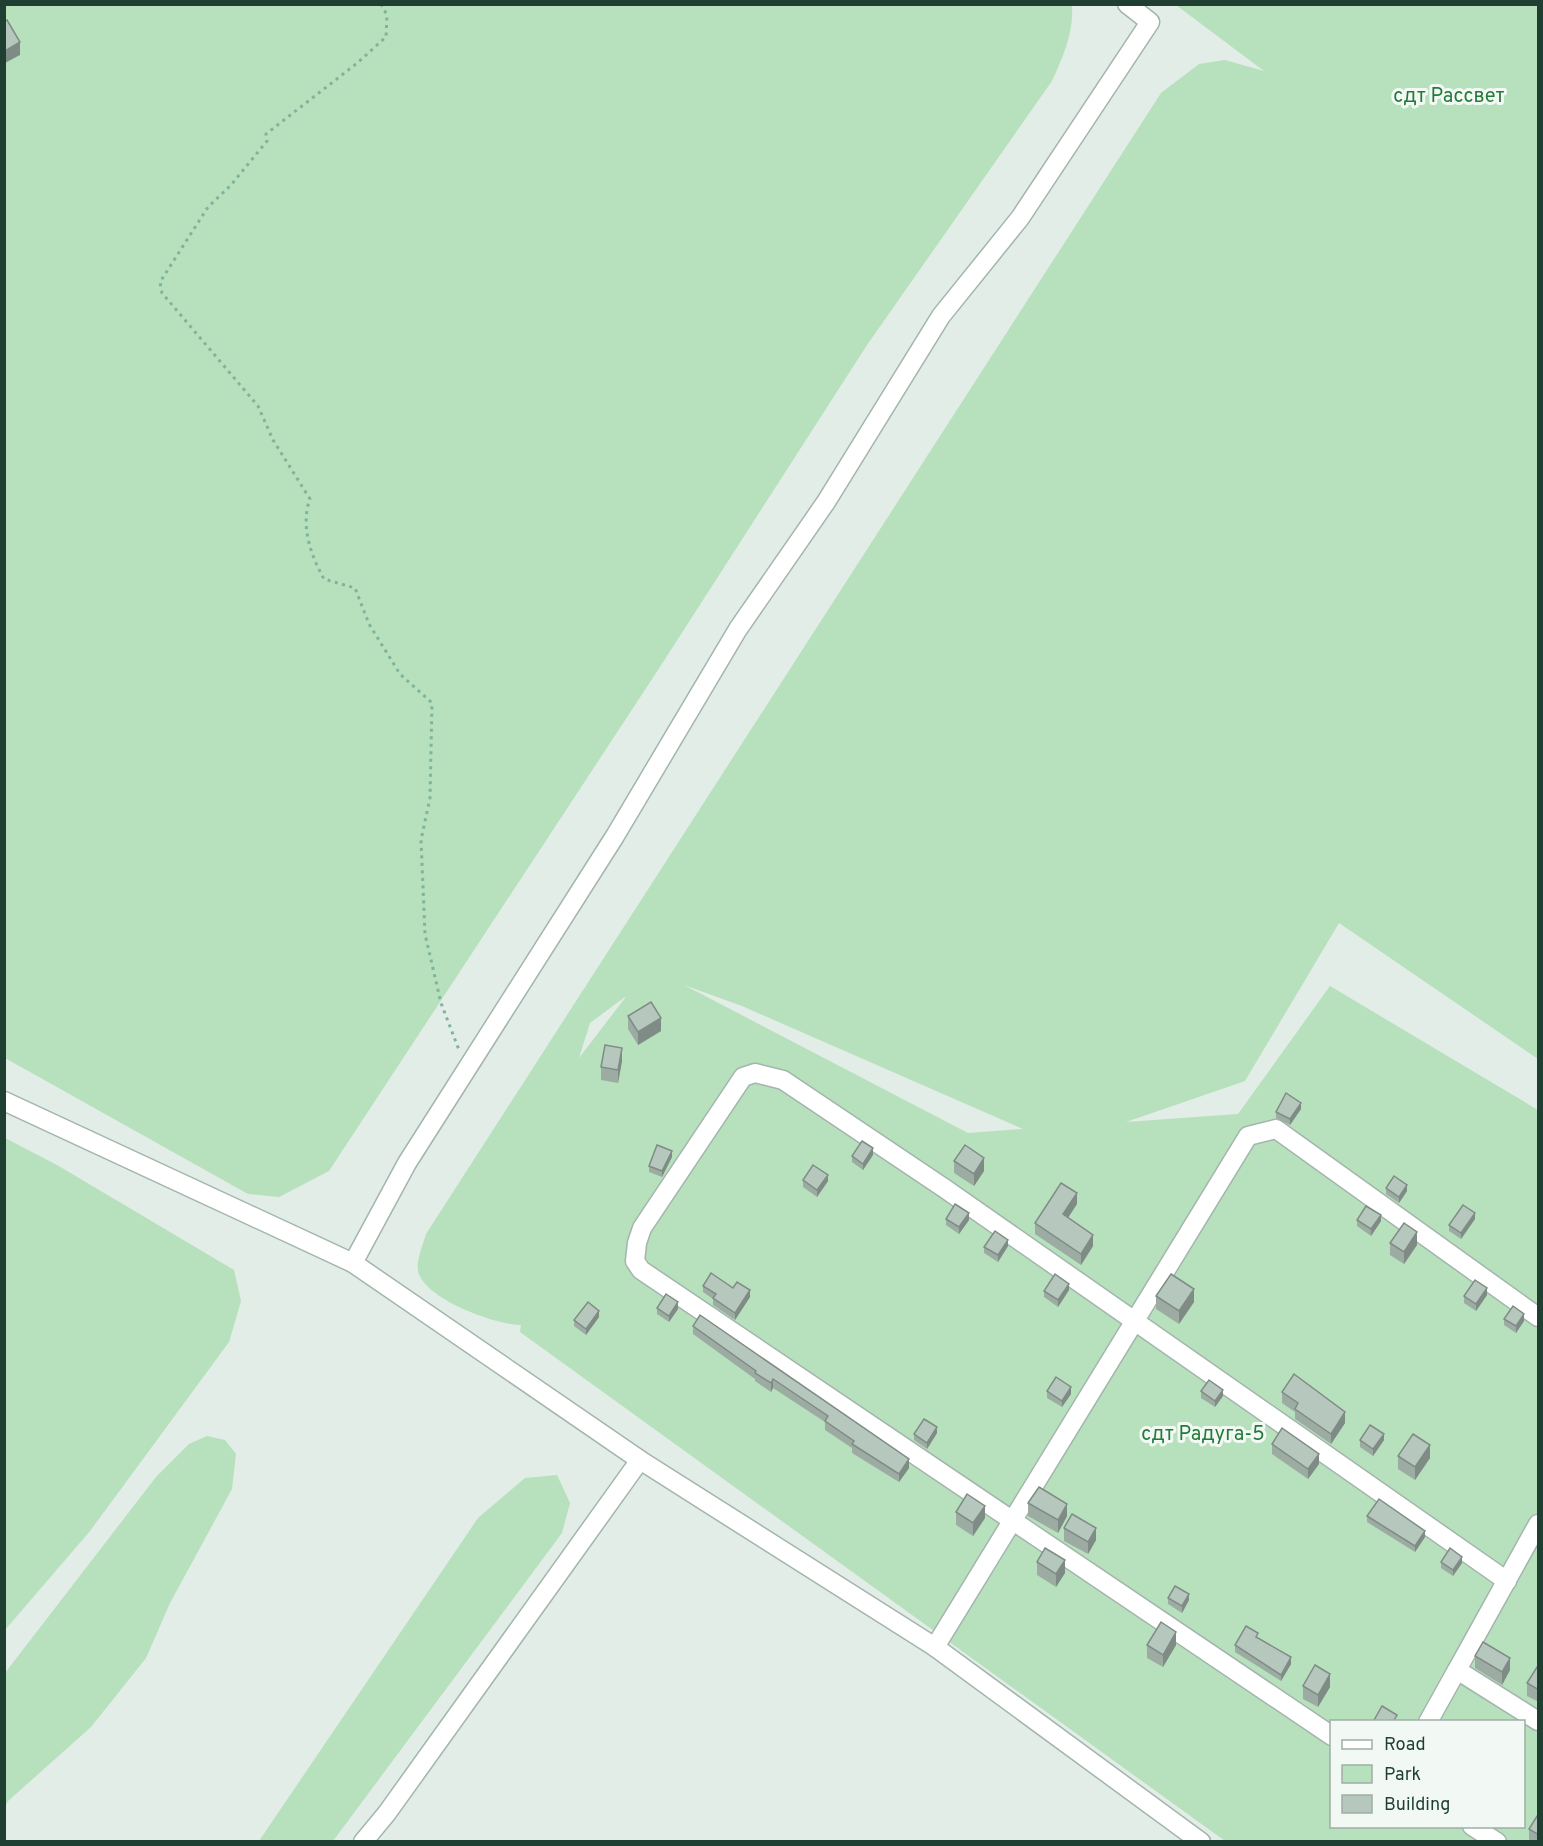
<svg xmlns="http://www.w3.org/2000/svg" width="1543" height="1846" viewBox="0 0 1543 1846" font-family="Overpass,sans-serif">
<rect width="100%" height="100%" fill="#e1ede6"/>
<g fill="#b7e0bc" fill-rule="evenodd">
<path d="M5,5h1067c2,27 -9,52 -20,76l-185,264 -209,325 -329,501 -50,26 -31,-3 -243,-136z"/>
<path d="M1176,5h362v1054l-199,-136 -94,158 -119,41 112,-8 92,-128 208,124v731h-313l-705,-509 1,-7c-25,0 -97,-26 -103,-54 -2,-11 5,-26 8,-37l735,-1141 38,-29 26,-4 39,11zM684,985l58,21 281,123 -55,4zM625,997v1l-46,60 11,-35zM1332,1722h192v104h-192z"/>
<polygon points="5,1138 57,1165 234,1270 241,1301 229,1342 90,1531 5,1630"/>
<polygon points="207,1436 225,1440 236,1454 232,1489 170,1603 146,1658 91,1727 8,1801 5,1807 5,1673 156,1477 189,1444"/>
<polygon points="557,1475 570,1503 562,1533 333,1841 259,1841 478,1518 525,1478"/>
</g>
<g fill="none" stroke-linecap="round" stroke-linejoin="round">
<defs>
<g id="minor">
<polyline points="4,1101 353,1263 640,1460 935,1647 1201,1842"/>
<polyline points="353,1263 407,1163 615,836 738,629 826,502 941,316 1020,218 1150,22 1127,4"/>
<polyline points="1538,1524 1457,1670 1538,1721"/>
<polyline points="935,1647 1248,1136 1276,1129 1538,1317"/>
<polyline points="1428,1722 1457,1670"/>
<polyline points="1332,1736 641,1270 635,1261 637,1243 642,1228 743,1077 755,1073 783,1080 944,1188 1507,1581"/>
<polyline points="1472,1826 1497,1842"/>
<polyline points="363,1842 387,1813 640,1460"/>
</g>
</defs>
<use href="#minor" stroke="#a3b5ac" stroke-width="21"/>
<path stroke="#7eb49b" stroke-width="3" stroke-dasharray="3 4.5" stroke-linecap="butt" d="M381,4l6,11 -1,22 -30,27 -90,70 1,7 -36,44 -23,22 -48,75 2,11 96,113 15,34 37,59c-10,26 1,57 14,80l31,9 14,36 31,50 32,29 -2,95 -9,42 4,94 16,69 18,47"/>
<use href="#minor" stroke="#fff" stroke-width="18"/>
</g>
<g fill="#9daca3">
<polygon points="628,1016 661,1031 638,1045 628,1029"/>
<polygon points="622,1061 618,1083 601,1080 601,1067"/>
<polygon points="1301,1109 1290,1125 1276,1118 1276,1112"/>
<polygon points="873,1155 863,1170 852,1162 852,1156"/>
<polygon points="672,1157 662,1177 649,1172 649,1166"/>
<polygon points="954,1161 984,1171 974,1186 954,1173"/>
<polygon points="803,1180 828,1181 817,1197 803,1187"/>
<polygon points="1386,1188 1407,1191 1399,1203 1386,1194"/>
<polygon points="1077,1204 1068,1218 1093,1246 1081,1265 1035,1234 1035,1223"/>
<polygon points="946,1219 969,1220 959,1234 946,1225"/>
<polygon points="1475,1219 1461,1239 1449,1231 1449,1225"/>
<polygon points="1357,1220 1381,1221 1371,1236 1357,1226"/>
<polygon points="1390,1243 1417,1245 1404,1264 1390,1255"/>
<polygon points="1008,1246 998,1262 984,1253 984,1247"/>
<polygon points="703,1286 750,1297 735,1320 713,1305 713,1299 703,1292"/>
<polygon points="1069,1290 1058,1307 1044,1297 1044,1291"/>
<polygon points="1487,1295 1476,1311 1464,1303 1464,1296"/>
<polygon points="1156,1296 1194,1302 1179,1324 1156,1309"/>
<polygon points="657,1308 678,1309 669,1322 657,1314"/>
<polygon points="599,1317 586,1335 574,1326 574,1320"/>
<polygon points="1504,1319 1524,1321 1516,1333 1504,1325"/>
<polygon points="693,1326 909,1468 899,1482 852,1453 852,1448 825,1430 825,1422 773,1388 771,1392 755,1381 755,1379 693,1334"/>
<polygon points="1047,1391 1071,1394 1062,1407 1047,1398"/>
<polygon points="1201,1391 1223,1396 1215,1407 1201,1398"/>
<polygon points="1282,1392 1345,1423 1331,1444 1295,1419 1295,1412 1282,1403"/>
<polygon points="937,1433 927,1449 914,1440 914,1434"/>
<polygon points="1360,1440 1384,1440 1373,1456 1360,1447"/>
<polygon points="1272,1444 1319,1464 1308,1479 1272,1454"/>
<polygon points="1398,1456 1430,1458 1415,1480 1398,1469"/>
<polygon points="1028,1503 1067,1516 1058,1533 1028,1516"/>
<polygon points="956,1512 985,1518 973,1536 956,1525"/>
<polygon points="1367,1516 1425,1537 1415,1552 1367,1522"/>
<polygon points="1064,1528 1096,1540 1088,1554 1064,1541"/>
<polygon points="1037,1562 1065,1573 1056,1587 1037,1575"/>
<polygon points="1441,1562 1462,1563 1453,1576 1441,1568"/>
<polygon points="1168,1598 1189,1600 1182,1613 1168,1604"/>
<polygon points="1258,1638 1291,1664 1281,1681 1235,1652 1235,1645"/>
<polygon points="1147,1645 1176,1645 1163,1667 1147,1658"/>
<polygon points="1475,1656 1510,1670 1502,1685 1475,1668"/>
<polygon points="1539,1664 1539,1702 1527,1696 1527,1683"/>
<polygon points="1303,1686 1330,1687 1318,1707 1303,1699"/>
<polygon points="1539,1813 1539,1842 1529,1842 1529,1829"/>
</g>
<g fill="#7f8c85">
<polygon points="20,42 20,55 5,63 5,51"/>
<polygon points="661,1018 661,1031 638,1045 638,1032"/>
<polygon points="622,1048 622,1061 618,1083 618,1070"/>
<polygon points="1301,1103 1301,1109 1290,1125 1290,1119"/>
<polygon points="873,1148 873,1155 863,1170 863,1164"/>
<polygon points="672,1151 672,1157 662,1177 662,1171"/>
<polygon points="984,1158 984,1171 974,1186 974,1174"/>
<polygon points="828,1175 828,1181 817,1197 817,1190"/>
<polygon points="1407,1185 1407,1191 1399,1203 1399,1197"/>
<polygon points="1077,1193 1077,1204 1063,1225 1063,1214"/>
<polygon points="969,1213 969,1220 959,1234 959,1227"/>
<polygon points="1475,1213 1475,1219 1461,1239 1461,1233"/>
<polygon points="1381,1215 1381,1221 1371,1236 1371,1229"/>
<polygon points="1417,1232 1417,1245 1404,1264 1404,1252"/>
<polygon points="1093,1235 1093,1246 1081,1265 1081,1254"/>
<polygon points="1008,1240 1008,1246 998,1262 998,1255"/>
<polygon points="1069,1284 1069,1290 1058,1307 1058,1300"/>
<polygon points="1487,1288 1487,1295 1476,1311 1476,1304"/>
<polygon points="1194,1289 1194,1302 1179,1324 1179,1311"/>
<polygon points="750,1290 750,1297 735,1320 735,1313"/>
<polygon points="678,1302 678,1309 669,1322 669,1316"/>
<polygon points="599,1311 599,1317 586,1335 586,1329"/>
<polygon points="1524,1314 1524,1321 1516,1333 1516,1326"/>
<polygon points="773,1379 773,1388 771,1392 771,1383"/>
<polygon points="1071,1387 1071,1394 1062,1407 1062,1401"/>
<polygon points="1223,1390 1223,1396 1215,1407 1215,1401"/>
<polygon points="1345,1412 1345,1423 1331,1444 1331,1434"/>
<polygon points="937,1427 937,1433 927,1449 927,1443"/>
<polygon points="1384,1434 1384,1440 1373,1456 1373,1449"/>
<polygon points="1430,1445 1430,1458 1415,1480 1415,1467"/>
<polygon points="1319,1454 1319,1464 1308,1479 1308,1469"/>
<polygon points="909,1459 909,1468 899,1482 899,1474"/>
<polygon points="1067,1504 1067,1516 1058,1533 1058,1520"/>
<polygon points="985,1506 985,1518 973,1536 973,1523"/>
<polygon points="1096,1528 1096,1540 1088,1554 1088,1542"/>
<polygon points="1425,1531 1425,1537 1415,1552 1415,1546"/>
<polygon points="1462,1557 1462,1563 1453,1576 1453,1570"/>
<polygon points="1065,1560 1065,1573 1056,1587 1056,1574"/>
<polygon points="1189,1594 1189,1600 1182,1613 1182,1606"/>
<polygon points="1176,1632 1176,1645 1163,1667 1163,1655"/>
<polygon points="1291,1657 1291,1664 1281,1681 1281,1675"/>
<polygon points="1510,1658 1510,1670 1502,1685 1502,1672"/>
<polygon points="1330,1674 1330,1687 1318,1707 1318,1695"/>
</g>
<g fill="#b6c8be" stroke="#7f8c85" stroke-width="1.5">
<polygon points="7,20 20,42 5,51 4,22"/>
<polygon points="651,1002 661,1018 638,1032 628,1016"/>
<polygon points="605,1045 622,1048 618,1070 601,1067"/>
<polygon points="1286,1093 1301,1103 1290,1119 1276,1112"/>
<polygon points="862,1141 873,1148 863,1164 852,1156"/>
<polygon points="657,1145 672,1151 662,1171 649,1166"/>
<polygon points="965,1145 984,1158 974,1174 954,1161"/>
<polygon points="813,1165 828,1175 817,1190 803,1180"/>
<polygon points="1394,1176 1407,1185 1399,1197 1386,1188"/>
<polygon points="1061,1183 1077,1193 1063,1214 1093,1235 1081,1254 1035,1223"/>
<polygon points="955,1204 969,1213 959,1227 946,1219"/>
<polygon points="1463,1205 1475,1213 1461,1233 1449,1225"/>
<polygon points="1366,1206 1381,1215 1371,1229 1357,1220"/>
<polygon points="1404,1223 1417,1232 1404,1252 1390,1243"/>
<polygon points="995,1231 1008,1240 998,1255 984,1247"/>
<polygon points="711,1273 733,1288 737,1282 750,1290 735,1313 713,1298 716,1294 703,1286"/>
<polygon points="1055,1274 1069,1284 1058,1300 1044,1291"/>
<polygon points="1171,1274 1194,1289 1179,1311 1156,1296"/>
<polygon points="1475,1280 1487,1288 1476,1304 1464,1296"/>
<polygon points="666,1294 678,1302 669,1316 657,1308"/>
<polygon points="588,1302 599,1311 586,1329 574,1320"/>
<polygon points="1513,1306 1524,1314 1516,1326 1504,1319"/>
<polygon points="700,1315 909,1459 899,1474 852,1444 854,1441 825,1421 828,1416 773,1379 771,1383 755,1373 756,1371 693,1326"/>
<polygon points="1294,1374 1345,1412 1331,1434 1295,1409 1298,1403 1282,1392"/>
<polygon points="1056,1377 1071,1387 1062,1401 1047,1391"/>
<polygon points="1209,1380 1223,1390 1215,1401 1201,1391"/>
<polygon points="924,1419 937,1427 927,1443 914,1434"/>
<polygon points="1370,1425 1384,1434 1373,1449 1360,1440"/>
<polygon points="1282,1428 1319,1454 1308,1469 1272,1444"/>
<polygon points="1413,1434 1430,1445 1415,1467 1398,1456"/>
<polygon points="1039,1487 1067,1504 1058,1520 1028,1503"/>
<polygon points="967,1494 985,1506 973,1523 956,1512"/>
<polygon points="1379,1499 1425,1531 1415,1546 1367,1516"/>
<polygon points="1072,1514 1096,1528 1088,1542 1064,1528"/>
<polygon points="1045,1548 1065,1560 1056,1574 1037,1562"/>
<polygon points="1450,1548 1462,1557 1453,1570 1441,1562"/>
<polygon points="1175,1586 1189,1594 1182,1606 1168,1598"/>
<polygon points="1161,1622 1176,1632 1163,1655 1147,1645"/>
<polygon points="1246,1626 1258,1633 1256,1637 1291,1657 1281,1675 1235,1645"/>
<polygon points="1483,1642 1510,1658 1502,1672 1475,1656"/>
<polygon points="1539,1664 1539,1690 1527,1683"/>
<polygon points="1315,1665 1330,1674 1318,1695 1303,1686"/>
<polygon points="1382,1706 1397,1715 1393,1722 1373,1722"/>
<polygon points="1539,1813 1539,1835 1529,1829"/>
</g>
<g text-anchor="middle" stroke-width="6" stroke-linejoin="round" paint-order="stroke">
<g font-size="20" fill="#257a3a" stroke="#f2f9f4">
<text x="1449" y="102">сдт Рассвет</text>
<text x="1203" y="1440">сдт Радуга-5</text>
</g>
</g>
<rect width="1543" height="1846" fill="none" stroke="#1f3f32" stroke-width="12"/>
<rect x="1330" y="1720" width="195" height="108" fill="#f2f9f4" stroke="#9eafa6" stroke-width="1.5"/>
<rect x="1342" y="1740" width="30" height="9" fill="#ffffff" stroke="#9eafa6" stroke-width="1.5"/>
<text x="1384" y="1750" font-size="18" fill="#1f3f32">Road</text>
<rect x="1342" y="1765" width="30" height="18" fill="#b7e0bc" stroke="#9eafa6" stroke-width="1.5"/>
<text x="1384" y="1780" font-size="18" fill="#1f3f32">Park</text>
<rect x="1342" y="1795" width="30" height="18" fill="#b6c8be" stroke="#9eafa6" stroke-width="1.5"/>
<text x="1384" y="1810" font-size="18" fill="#1f3f32">Building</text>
</svg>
